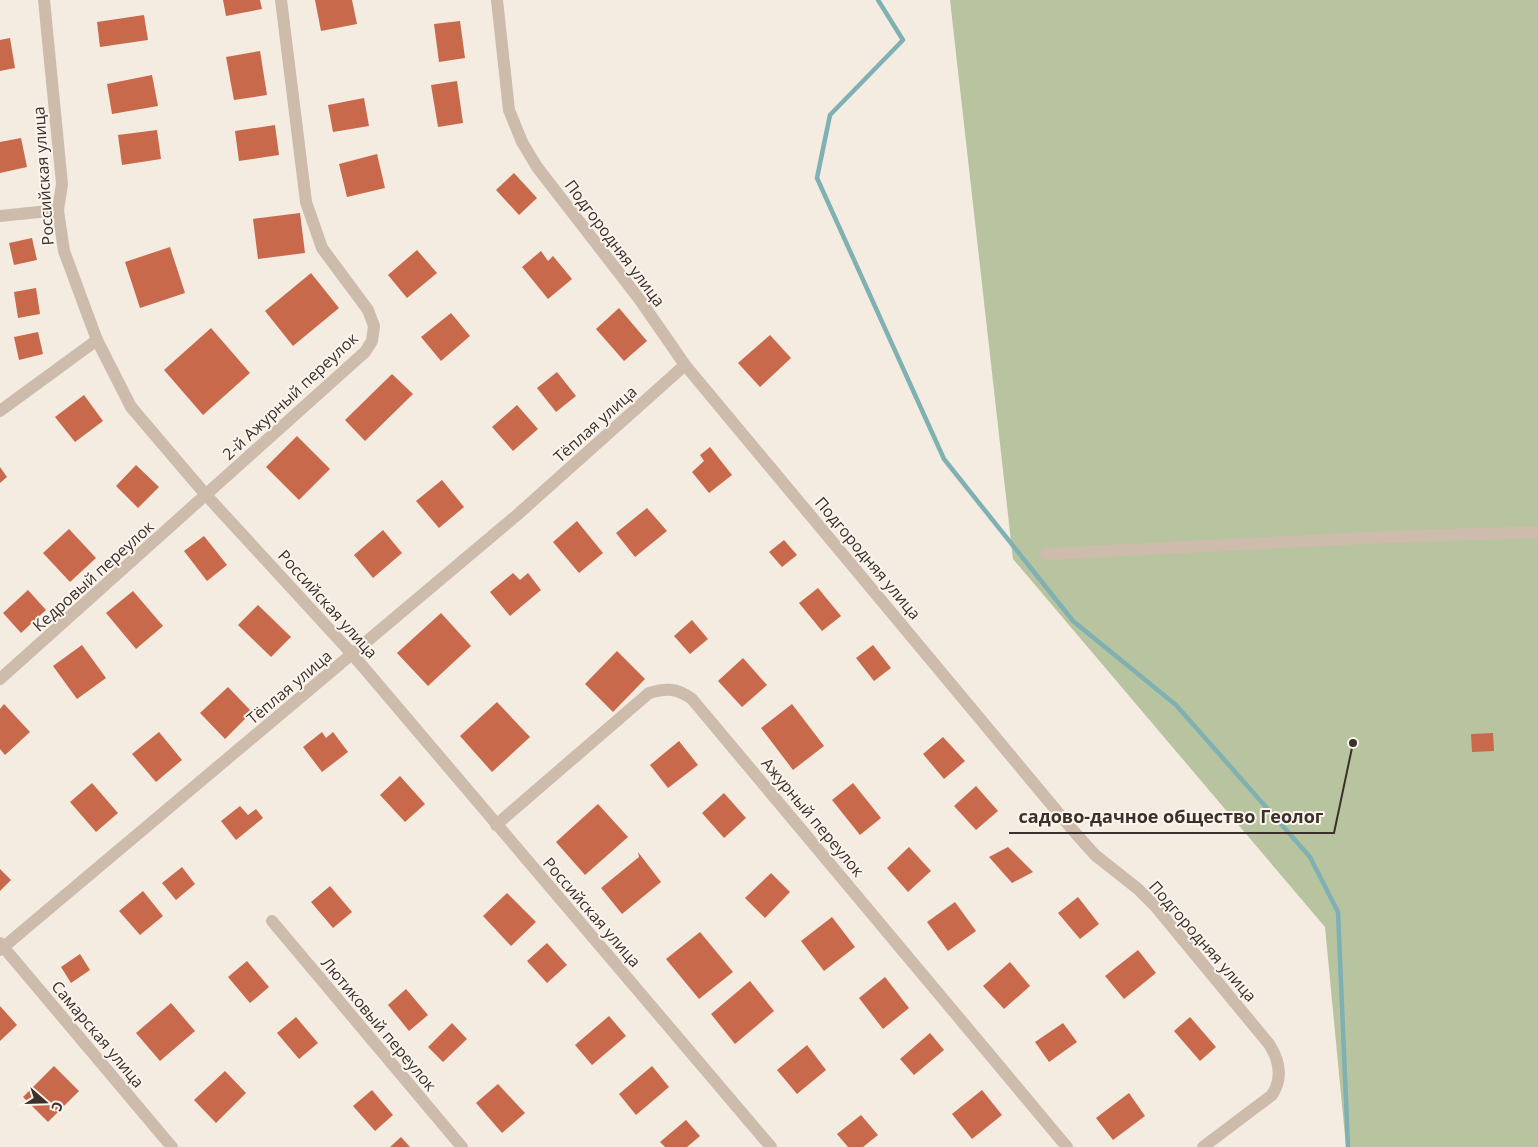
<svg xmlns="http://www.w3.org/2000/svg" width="1538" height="1147" viewBox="0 0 1538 1147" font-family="'Open Sans',sans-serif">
<rect width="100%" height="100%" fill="#f4ebe1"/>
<polygon fill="#b8c4a0" points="950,0 1538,0 1538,1147 1346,1147 1325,927 1013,559"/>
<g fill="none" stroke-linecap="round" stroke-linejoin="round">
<polyline stroke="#7fb0b2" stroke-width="4.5" points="878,0 903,40 830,115 817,178 944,459 1073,621 1176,705 1310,857 1338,912 1348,1147"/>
</g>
<g fill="#c8694b">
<polygon points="223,0 260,0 262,9 226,16"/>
<polygon points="315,0 352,0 357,24 321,31"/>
<polygon points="144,15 148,40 100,47 97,22"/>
<polygon points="460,21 465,58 439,62 434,24"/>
<polygon points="10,38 15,68 0,71 0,40"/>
<polygon points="260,51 267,95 234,100 226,57"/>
<polygon points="152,75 158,106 112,114 107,84"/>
<polygon points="457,81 463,123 438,127 431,85"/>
<polygon points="364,98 369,126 333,132 328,105"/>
<polygon points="275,125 279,155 239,161 235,131"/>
<polygon points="157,130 161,159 122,165 118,135"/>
<polygon points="21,138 27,167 0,173 0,142"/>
<polygon points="377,154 385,188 347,197 339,164"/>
<polygon points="514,173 537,198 519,215 496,190"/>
<polygon points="300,213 305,253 258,259 253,219"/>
<polygon points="32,238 37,260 14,265 9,243"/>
<polygon points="170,247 185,293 140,308 125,262"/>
<polygon points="417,250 437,273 407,298 388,275"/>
<polygon points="541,251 548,261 553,256 572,279 548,299 522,267"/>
<polygon points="311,273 339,308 293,346 265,311"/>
<polygon points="36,288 40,314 18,318 14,292"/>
<polygon points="619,308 647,341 624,361 596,329"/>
<polygon points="451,313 470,336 441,361 421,337"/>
<polygon points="211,328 250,373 203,415 164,370"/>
<polygon points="38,332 43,354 19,360 14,337"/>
<polygon points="770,335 791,358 760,387 738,363"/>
<polygon points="557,372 576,396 556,412 537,388"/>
<polygon points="392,374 413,394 365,441 345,420"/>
<polygon points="84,395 103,421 75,442 55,417"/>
<polygon points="517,405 538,429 513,451 492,427"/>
<polygon points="297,436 330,469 299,500 266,467"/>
<polygon points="710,447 732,475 709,493 692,472 704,461 700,455"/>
<polygon points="136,465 159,487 138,508 116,486"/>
<polygon points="0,467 7,477 0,483"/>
<polygon points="442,480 464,507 439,528 416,501"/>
<polygon points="647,508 667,531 635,557 616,533"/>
<polygon points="577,521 603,553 579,573 553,542"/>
<polygon points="69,529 96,558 70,582 43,553"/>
<polygon points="383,530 402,553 373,578 354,555"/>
<polygon points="204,536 227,565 207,581 184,551"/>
<polygon points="784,540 797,555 782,567 769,552"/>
<polygon points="513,573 520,580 528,573 541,590 510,616 490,592"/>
<polygon points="818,588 841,616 822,631 799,603"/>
<polygon points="28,590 46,610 21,633 3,613"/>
<polygon points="133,591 163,626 136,649 106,613"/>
<polygon points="258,605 291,637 271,657 238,625"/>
<polygon points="441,613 471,646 428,686 397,653"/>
<polygon points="692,620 708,639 690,654 674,636"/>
<polygon points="82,645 106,678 77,699 53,666"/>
<polygon points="873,645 891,668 874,681 856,658"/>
<polygon points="617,651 645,679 613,712 585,684"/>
<polygon points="743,658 767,685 742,707 718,681"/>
<polygon points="228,687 252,712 225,739 200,713"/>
<polygon points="497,702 530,737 492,772 460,736"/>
<polygon points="4,704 30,732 5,755 0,749 0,709"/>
<polygon points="792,704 824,746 793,770 761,728"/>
<polygon points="159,732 182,760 156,782 132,754"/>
<polygon points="322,732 326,738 333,732 348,752 322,772 303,747"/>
<polygon points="1493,733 1494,751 1472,752 1471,734"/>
<polygon points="943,737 965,761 944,779 923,754"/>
<polygon points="679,741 698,765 668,788 650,765"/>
<polygon points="400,776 425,804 405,822 380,795"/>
<polygon points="92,783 118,813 96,832 70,802"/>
<polygon points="853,783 881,818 860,835 832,800"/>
<polygon points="976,786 998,811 976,830 954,806"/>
<polygon points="724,793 746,818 724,838 702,813"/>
<polygon points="598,804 628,837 585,875 556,842"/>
<polygon points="240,806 248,815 256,809 263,818 236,840 221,821"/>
<polygon points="909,847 931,871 908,892 887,868"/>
<polygon points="1008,847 1033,872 1012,883 989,857"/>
<polygon points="638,852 661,882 622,914 601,888 639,857"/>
<polygon points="182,867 195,884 176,900 162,883"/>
<polygon points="0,869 11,880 0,891"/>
<polygon points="771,873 790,892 765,918 745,898"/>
<polygon points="330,886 352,912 333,928 311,902"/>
<polygon points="143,891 163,916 140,935 119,911"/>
<polygon points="507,893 536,922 511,946 483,916"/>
<polygon points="1078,897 1099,924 1080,939 1058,913"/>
<polygon points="955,902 976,931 948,951 927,922"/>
<polygon points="832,917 855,947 824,971 801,941"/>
<polygon points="700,932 733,972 699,999 666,959"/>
<polygon points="547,943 567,965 547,983 527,961"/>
<polygon points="1138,950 1156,973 1124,999 1105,976"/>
<polygon points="80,954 90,970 71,983 61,967"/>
<polygon points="247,961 269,987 250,1003 228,977"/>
<polygon points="1010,962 1030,986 1004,1009 983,986"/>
<polygon points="885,977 909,1008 883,1029 859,998"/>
<polygon points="750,981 774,1011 735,1044 711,1014"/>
<polygon points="406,989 428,1015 409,1031 388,1005"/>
<polygon points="171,1003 195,1031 160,1061 136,1033"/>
<polygon points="0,1006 17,1025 0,1041"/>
<polygon points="609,1016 626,1036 592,1065 575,1045"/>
<polygon points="296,1017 318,1043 299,1059 277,1033"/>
<polygon points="1190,1017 1216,1047 1200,1061 1174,1031"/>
<polygon points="452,1023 467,1039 443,1062 428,1047"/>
<polygon points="1063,1023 1077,1042 1049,1062 1035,1042"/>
<polygon points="930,1033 944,1050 914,1075 900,1059"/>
<polygon points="807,1045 826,1070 797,1094 777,1070"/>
<polygon points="54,1066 79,1091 48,1122 23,1097"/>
<polygon points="652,1066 669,1087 636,1115 619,1094"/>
<polygon points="225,1071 246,1093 216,1123 194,1100"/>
<polygon points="498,1084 525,1113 502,1133 476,1103"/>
<polygon points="372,1090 393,1115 375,1131 353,1106"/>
<polygon points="982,1090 1002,1115 972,1139 952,1114"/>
<polygon points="1129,1093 1145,1116 1113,1140 1096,1118"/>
<polygon points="861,1115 878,1135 863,1147 848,1147 837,1134"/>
<polygon points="686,1120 700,1136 687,1147 665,1147 660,1142"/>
<polygon points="401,1137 410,1147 390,1147"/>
</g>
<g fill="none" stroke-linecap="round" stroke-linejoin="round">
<g stroke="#cdbbac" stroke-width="12">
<polyline points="44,0 62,184 58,210 64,251 97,340 131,407 206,495 353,655 771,1147"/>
<path d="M497,0l12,110 13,32 15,25 103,133 45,65 386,463 24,27 43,34 17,17 114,138c11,17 14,34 3,51l-69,52"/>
<polyline points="0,216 58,210"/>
<polyline points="0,411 97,340"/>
<polyline points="1046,554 1387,537 1538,532"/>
<polyline points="0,679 365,352 372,341 374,326 368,310 322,248 306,202 281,0"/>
<path d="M496,825l153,-132c18,-5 28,-5 43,6l375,448"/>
<polyline points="272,921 462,1147"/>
<polyline points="0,943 172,1147"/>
<polyline points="0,950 517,515 685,365"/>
</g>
</g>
<g text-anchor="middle" stroke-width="4" stroke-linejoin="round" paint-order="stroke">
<g font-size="16" fill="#3b302b" stroke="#fbf5ee">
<text transform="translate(43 176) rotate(-94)" y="6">Российская улица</text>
<text transform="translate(615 243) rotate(53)" y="6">Подгородняя улица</text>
<text transform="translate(290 396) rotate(-43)" y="6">2-й Ажурный переулок</text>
<text transform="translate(595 424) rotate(-42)" y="6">Тёплая улица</text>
<text transform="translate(868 558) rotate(50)" y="6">Подгородняя улица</text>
<text transform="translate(93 576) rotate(-42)" y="6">Кедровый переулок</text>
<text transform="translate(328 604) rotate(48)" y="6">Российская улица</text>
<text transform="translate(289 687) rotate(-40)" y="6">Тёплая улица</text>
<text transform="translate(813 817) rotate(50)" y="6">Ажурный переулок</text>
<text transform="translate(592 912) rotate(49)" y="6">Российская улица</text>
<text transform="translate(1203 941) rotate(49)" y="6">Подгородняя улица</text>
<text transform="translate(379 1024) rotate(50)" y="6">Лютиковый переулок</text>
<text transform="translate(98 1034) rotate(50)" y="6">Самарская улица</text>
</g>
</g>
<path fill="none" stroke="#3b302b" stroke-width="2" d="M1353 743L1334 833H1009"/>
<circle fill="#3b302b" stroke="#fbf5ee" stroke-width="2" cx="1353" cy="743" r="5"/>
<g font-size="18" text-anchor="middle" font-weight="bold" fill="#3b302b" stroke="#fbf5ee" stroke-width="4" stroke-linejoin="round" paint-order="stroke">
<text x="1171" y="823">садово-дачное общество Геолог</text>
</g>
<g transform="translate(45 1102) rotate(110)" stroke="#fbf5ee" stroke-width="4" paint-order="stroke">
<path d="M0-4L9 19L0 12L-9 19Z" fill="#3b302b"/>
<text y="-8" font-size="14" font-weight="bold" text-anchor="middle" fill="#3b302b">С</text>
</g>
</svg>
